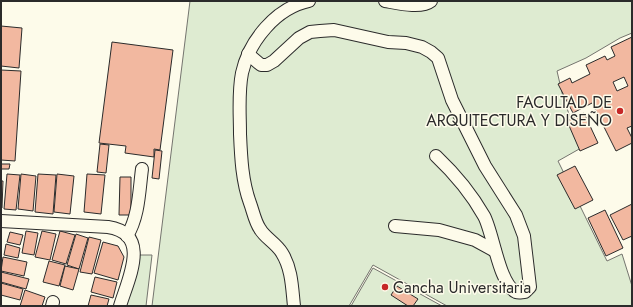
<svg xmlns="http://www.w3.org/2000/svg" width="633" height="307" viewBox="0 0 633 307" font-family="Jost,sans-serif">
<rect width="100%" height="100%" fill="#fdfbea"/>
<g fill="#deebd1" stroke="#74746e">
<polygon points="190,1 632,1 632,33 620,38 586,58 557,71 563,97 581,148 558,161 607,261 622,254 632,286 632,306 447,306 373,265 349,306 152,306"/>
<polygon points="138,255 152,255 146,306 125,306"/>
<polygon points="373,268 442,306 351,306"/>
</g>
<g fill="#f2b8a0" stroke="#2b2b2b" fill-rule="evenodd">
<polygon points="1,26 22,28 19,68 1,66"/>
<path d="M632,37v89l-5,2 5,10v5l-16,8 -24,-48 -19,10 -15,-29 12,-6 2,5 18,-9 -4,-9 19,-9 2,4 8,-4 -4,-9zM624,77l4,9 -11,5 -4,-9z"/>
<polygon points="112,42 173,50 160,150 154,149 154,157 125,153 126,146 99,143"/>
<polygon points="1,70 21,71 15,161 1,160"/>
<polygon points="584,113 598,143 580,151 567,121"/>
<polygon points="100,144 109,145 106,173 97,172"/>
<polygon points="155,150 162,151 159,179 152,178"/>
<polygon points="1,164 10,164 9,169 1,169"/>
<polygon points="575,166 593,200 575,209 557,175"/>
<polygon points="7,174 20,175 16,210 4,209"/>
<polygon points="21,174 36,176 33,211 18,209"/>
<polygon points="38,174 56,175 53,214 35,212"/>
<polygon points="57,174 74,176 70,214 54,212"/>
<polygon points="87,174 105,175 101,214 84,212"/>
<polygon points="120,177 131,177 131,215 119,215"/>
<polygon points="1,181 3,181 2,208 1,208"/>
<polygon points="632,204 632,236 623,240 610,215"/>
<polygon points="605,210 623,248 606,256 588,218"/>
<polygon points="26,231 38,233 34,255 22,253"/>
<polygon points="42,231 56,234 50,260 35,257"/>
<polygon points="60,231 75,235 66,264 52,260"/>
<polygon points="10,232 23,235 20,245 7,242"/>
<polygon points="76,234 88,238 79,269 67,265"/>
<polygon points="89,237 101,240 92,274 80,272"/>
<polygon points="103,242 118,246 124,257 118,280 94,273"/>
<polygon points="6,244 20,248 18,258 4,255"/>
<polygon points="3,257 27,262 24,276 1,271"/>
<polygon points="49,261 65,265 59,286 43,282"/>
<polygon points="65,266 79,269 73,290 60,286"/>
<polygon points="1,272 29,279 26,289 1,282"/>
<polygon points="95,277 117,282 113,298 91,292"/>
<polygon points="1,283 23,289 20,300 1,295"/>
<polygon points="397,286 418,299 413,306 408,306 391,295"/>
<polygon points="25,290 45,297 42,306 20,306"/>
<polygon points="91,295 109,299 107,306 88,306"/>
</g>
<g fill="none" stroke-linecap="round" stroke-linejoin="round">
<defs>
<g id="minor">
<path d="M385,1c12,2 36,8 46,0"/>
<path d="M248,54l13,11h6l7,-4 25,-23 11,-6 10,-1 14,-1 54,12 18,1 16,4 9,5 7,6 14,42 33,66 31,49 8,21 6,51 -5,5c-3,0 -6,1 -9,0 -17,-8 -23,-60 -32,-76 -13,-23 -29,-42 -48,-60"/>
<path d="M1,221l107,6c44,7 20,52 12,79"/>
<polyline points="395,226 439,230 475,240 495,251"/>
<path d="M127,236c12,-20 12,-44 15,-67"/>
<polyline points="52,306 53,302"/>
<path d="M294,306c-2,-18 -2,-37 -12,-53 -6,-10 -17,-15 -22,-24 -5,-7 -7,-18 -10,-26 -8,-22 -9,-46 -10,-69 0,-20 -2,-41 2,-61 7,-32 34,-65 67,-72"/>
</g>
</defs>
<use href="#minor" stroke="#2b2b2b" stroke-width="14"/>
<use href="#minor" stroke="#fdfbea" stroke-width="12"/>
</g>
<g fill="#c62828" stroke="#fdfbea" stroke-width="1.5">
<circle cx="620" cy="111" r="4"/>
<circle cx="385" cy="287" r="4"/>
</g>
<g text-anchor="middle" stroke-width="3" stroke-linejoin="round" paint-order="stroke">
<g font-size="16" fill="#2b2b2b" stroke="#fdfbea" text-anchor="end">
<text x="612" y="108">FACULTAD DE<tspan x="612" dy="18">ARQUITECTURA Y DISEÑO</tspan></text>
<text x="393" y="293" text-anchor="start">Cancha Universitaria</text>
</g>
</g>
<rect width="633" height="307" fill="none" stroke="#2b2b2b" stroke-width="4"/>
</svg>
